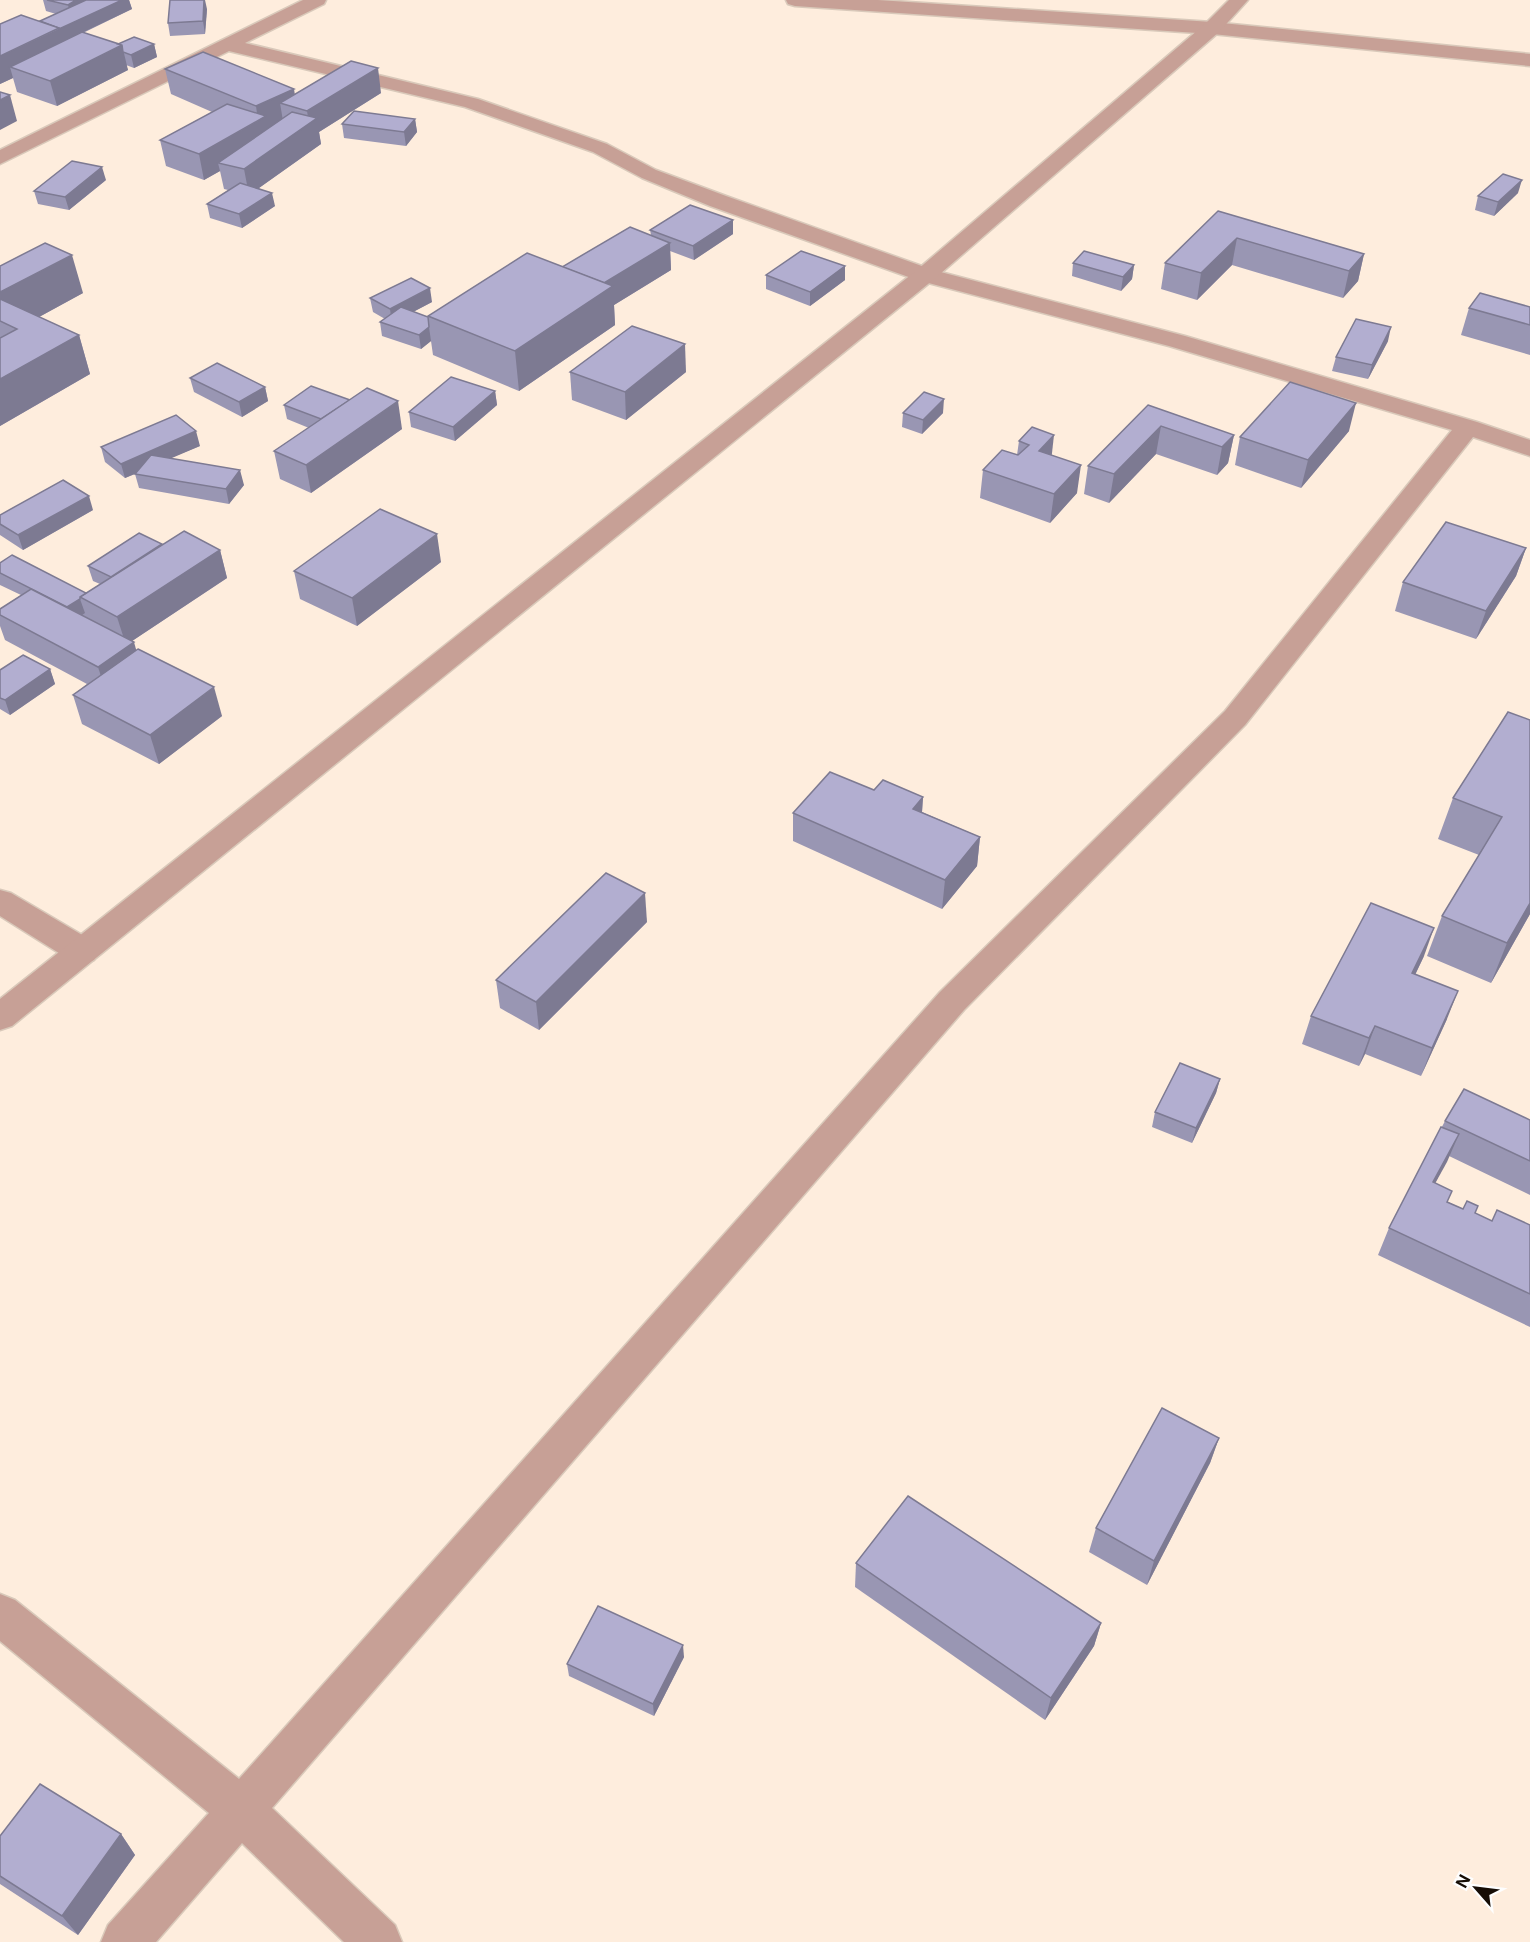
<svg xmlns="http://www.w3.org/2000/svg" width="1530" height="1942" viewBox="0 0 1530 1942" font-family="Inter,sans-serif">
<rect width="100%" height="100%" fill="#feeddd"/>
<g fill="none" stroke-linecap="round" stroke-linejoin="round">
<defs>
<g id="minor">
<polygon points="303,0 326,0 324,4 245,43 478,99 607,144 656,170 726,196 933,270 1185,336 1477,422 1530,440 1530,456 1473,437 1245,725 964,1010 272,1808 395,1925 402,1942 344,1942 242,1843 156,1942 101,1942 108,1925 209,1813 0,1641 0,1594 15,1600 239,1779 940,992 1225,711 1452,430 1169,346 917,280 710,206 642,178 593,152 465,107 229,51 0,164 0,150"/>
<polygon points="786,0 878,0 1212,22 1530,54 1530,66 1212,34 795,6 788,4"/>
<polygon points="0,890 11,893 94,942 98,951 94,960 82,963 70,960 0,916"/>
</g>
<polygon id="tertiary" points="1229,0 1248,0 1219,32 933,280 12,1026 0,1030 0,999 917,270 1205,24"/>
</defs>
<use href="#minor" stroke="#d9c9ba" stroke-width="3"/>
<use href="#tertiary" stroke="#d9c9ba" stroke-width="3"/>
<use href="#minor" fill="#c7a096" fill-rule="evenodd"/>
<use href="#tertiary" fill="#c7a096" fill-rule="evenodd"/>
</g>
<g fill="#9996b3">
<polygon points="43,0 129,0 132,9 83,33 118,44 154,44 157,57 134,68 126,65 128,70 57,106 17,92 13,78 0,84 0,24 40,21 56,14 46,11"/>
<polygon points="207,9 205,34 170,36 168,23"/>
<polygon points="165,69 294,89 294,94 381,93 319,132 321,144 259,188 275,206 242,228 210,218 207,204 228,190 224,189 220,171 204,180 166,166 160,140 212,112 171,94"/>
<polygon points="415,119 417,132 406,146 344,138 342,124"/>
<polygon points="106,180 69,210 38,204 34,191"/>
<polygon points="1518,193 1494,216 1475,210 1478,196"/>
<polygon points="1218,211 1364,254 1358,281 1343,298 1232,265 1197,300 1161,289 1165,263"/>
<polygon points="650,230 733,234 694,260 670,251 671,270 614,305 615,325 519,391 433,355 431,341 421,349 382,336 380,322 385,319 373,312 370,298 432,302 413,312 428,317 428,316 651,235"/>
<polygon points="1073,263 1134,265 1132,279 1121,291 1072,276"/>
<polygon points="0,266 83,293 39,317 79,335 90,374 0,426"/>
<polygon points="845,266 845,280 810,306 766,289 766,275"/>
<polygon points="1530,307 1530,355 1461,335 1469,308"/>
<polygon points="1388,341 1368,379 1332,371 1336,357"/>
<polygon points="570,372 686,372 626,420 572,400"/>
<polygon points="190,378 265,387 268,401 242,417 194,392"/>
<polygon points="495,391 497,405 455,441 411,427 409,412"/>
<polygon points="284,405 402,429 311,493 280,479 274,451 309,428 287,419"/>
<polygon points="1148,405 1234,435 1228,463 1217,475 1156,454 1109,503 1084,494 1088,466"/>
<polygon points="903,413 943,413 922,434 902,427"/>
<polygon points="1032,427 1077,493 1050,523 980,498 983,470 1017,455 1019,441"/>
<polygon points="1349,431 1301,488 1235,465 1240,437"/>
<polygon points="200,446 170,458 244,485 229,504 139,488 135,474 125,478 105,462 101,447"/>
<polygon points="93,510 23,550 0,535 0,515"/>
<polygon points="162,544 220,550 227,578 132,641 136,650 222,716 159,764 82,724 73,695 87,684 5,640 0,626 0,609 21,595 0,585 0,563 86,593 100,584 93,581 88,566"/>
<polygon points="1526,548 1516,576 1476,639 1395,611 1403,582"/>
<polygon points="441,562 357,626 300,599 294,571"/>
<polygon points="50,669 55,684 10,715 0,709 0,670"/>
<polygon points="1508,712 1530,914 1491,983 1427,956 1442,916 1479,855 1438,839 1453,798"/>
<polygon points="874,790 923,797 922,812 980,837 977,866 942,909 793,841 793,813"/>
<polygon points="647,922 539,1030 500,1008 496,980"/>
<polygon points="1424,956 1415,975 1447,1019 1421,1076 1365,1054 1359,1066 1302,1044 1311,1016"/>
<polygon points="1220,1079 1216,1093 1192,1143 1152,1127 1155,1112"/>
<polygon points="1530,1120 1530,1195 1449,1156 1435,1183 1448,1202 1463,1209 1475,1213 1492,1221 1530,1225 1530,1327 1378,1255 1389,1228 1445,1121"/>
<polygon points="1219,1438 1210,1463 1147,1585 1089,1552 1096,1528"/>
<polygon points="856,1563 1101,1623 1094,1646 1045,1720 855,1587"/>
<polygon points="684,1657 654,1716 569,1676 567,1664"/>
<polygon points="121,1834 135,1855 78,1935 0,1884 0,1836"/>
</g>
<g fill="#7d7a92">
<polygon points="76,0 100,0 71,17 68,5"/>
<polygon points="122,0 129,0 132,9 10,67 13,78 0,84 0,56"/>
<polygon points="204,0 205,0 207,9 205,34 203,21"/>
<polygon points="154,44 157,57 134,68 131,55"/>
<polygon points="122,45 128,70 57,106 50,81"/>
<polygon points="378,68 381,93 319,132 321,144 249,195 244,169 309,123 307,111"/>
<polygon points="294,89 297,108 280,103 283,121 218,163 220,171 204,180 199,154 258,121 256,106"/>
<polygon points="10,95 17,121 0,130 0,100"/>
<polygon points="415,119 417,132 406,146 404,132"/>
<polygon points="102,167 106,180 69,210 65,197"/>
<polygon points="1522,180 1518,193 1494,216 1498,202"/>
<polygon points="272,193 275,206 242,228 239,214"/>
<polygon points="733,220 733,234 694,260 693,246"/>
<polygon points="1237,238 1232,265 1197,300 1201,273"/>
<polygon points="670,243 671,270 614,305 615,325 519,391 515,351 600,285"/>
<polygon points="1364,254 1358,281 1343,298 1349,271"/>
<polygon points="72,255 83,293 17,329 0,316 0,292"/>
<polygon points="1134,265 1132,279 1121,291 1123,277"/>
<polygon points="845,266 845,280 810,306 810,292"/>
<polygon points="430,288 432,302 392,323 390,309"/>
<polygon points="429,327 431,341 421,349 419,335"/>
<polygon points="1391,327 1388,341 1368,379 1372,365"/>
<polygon points="79,335 90,374 0,426 0,379"/>
<polygon points="685,344 686,372 626,420 625,392"/>
<polygon points="265,387 268,401 242,417 239,402"/>
<polygon points="495,391 497,405 455,441 453,427"/>
<polygon points="944,399 943,413 922,434 923,420"/>
<polygon points="398,401 402,429 311,493 306,465"/>
<polygon points="1356,403 1349,431 1301,488 1308,460"/>
<polygon points="1161,426 1156,454 1109,503 1114,474"/>
<polygon points="196,431 200,446 125,478 121,464"/>
<polygon points="1054,435 1051,462 1039,451"/>
<polygon points="1234,435 1228,463 1217,475 1222,447"/>
<polygon points="1081,465 1077,493 1050,523 1054,494"/>
<polygon points="240,470 244,485 229,504 226,489"/>
<polygon points="89,496 93,510 23,550 18,535"/>
<polygon points="437,534 441,562 357,626 352,598"/>
<polygon points="1526,548 1516,576 1476,639 1486,611"/>
<polygon points="220,550 227,578 126,645 117,617"/>
<polygon points="80,599 85,613 72,622 67,607"/>
<polygon points="134,642 142,671 107,695 98,667"/>
<polygon points="50,669 55,684 10,715 5,700"/>
<polygon points="214,687 222,716 159,764 150,735"/>
<polygon points="923,797 921,826 913,809"/>
<polygon points="980,837 977,866 942,909 945,880"/>
<polygon points="645,893 647,922 539,1030 536,1002"/>
<polygon points="1530,903 1530,914 1491,983 1507,943"/>
<polygon points="1434,928 1424,956 1402,1002 1412,973"/>
<polygon points="1458,991 1447,1019 1421,1076 1432,1048"/>
<polygon points="1375,1026 1365,1054 1359,1066 1369,1038"/>
<polygon points="1220,1079 1216,1093 1192,1143 1196,1128"/>
<polygon points="1459,1134 1447,1162 1421,1209 1433,1182"/>
<polygon points="1219,1438 1210,1463 1147,1585 1154,1561"/>
<polygon points="1101,1623 1094,1646 1045,1720 1051,1698"/>
<polygon points="683,1645 684,1657 654,1716 653,1704"/>
<polygon points="121,1834 135,1855 78,1935 62,1916"/>
</g>
<g fill="#b2aed0" stroke="#7d7a92" stroke-width="1.5">
<polygon points="47,0 76,0 68,5"/>
<polygon points="86,0 122,0 59,29 59,28 40,21"/>
<polygon points="170,0 204,0 203,21 168,23"/>
<polygon points="21,15 59,28 0,56 0,24"/>
<polygon points="82,32 122,45 50,81 10,67"/>
<polygon points="134,37 154,44 131,55 123,52 122,45 118,44"/>
<polygon points="203,52 294,89 256,106 165,69"/>
<polygon points="351,61 378,68 307,111 280,103"/>
<polygon points="0,92 10,95 0,100"/>
<polygon points="227,104 266,116 199,154 160,140"/>
<polygon points="354,111 415,119 404,132 342,124"/>
<polygon points="292,112 317,118 244,169 218,163"/>
<polygon points="72,161 102,167 65,197 34,191"/>
<polygon points="1503,174 1522,180 1498,202 1478,196"/>
<polygon points="240,183 272,193 239,214 207,204"/>
<polygon points="690,205 733,220 693,246 650,230"/>
<polygon points="1218,211 1364,254 1349,271 1237,238 1201,273 1165,263"/>
<polygon points="630,227 670,243 604,283 562,267"/>
<polygon points="45,243 72,255 0,292 0,266"/>
<polygon points="801,251 845,266 810,292 766,275"/>
<polygon points="1084,251 1134,265 1123,277 1073,263"/>
<polygon points="527,253 613,286 515,351 428,316"/>
<polygon points="411,278 430,288 390,309 370,298"/>
<polygon points="1480,293 1530,307 1530,325 1469,308"/>
<polygon points="0,299 79,335 0,379 0,338 17,329 0,321"/>
<polygon points="401,307 428,317 429,327 419,335 380,322"/>
<polygon points="1356,319 1391,327 1372,365 1336,357"/>
<polygon points="632,326 685,344 625,392 570,372"/>
<polygon points="217,363 265,387 239,402 190,378"/>
<polygon points="451,377 495,391 453,427 409,412"/>
<polygon points="1290,382 1356,403 1308,460 1240,437"/>
<polygon points="311,386 350,400 321,419 284,405"/>
<polygon points="367,388 398,401 306,465 274,451"/>
<polygon points="924,392 944,399 923,420 903,413"/>
<polygon points="1148,405 1234,435 1222,447 1161,426 1114,474 1088,466"/>
<polygon points="176,415 196,431 121,464 101,447"/>
<polygon points="1032,427 1054,435 1039,451 1081,465 1054,494 983,470 1002,450 1018,455 1029,445 1019,441"/>
<polygon points="151,455 240,470 226,489 135,474"/>
<polygon points="63,480 89,496 18,535 0,524 0,515"/>
<polygon points="380,509 437,534 352,598 294,571"/>
<polygon points="1446,522 1526,548 1486,611 1403,582"/>
<polygon points="184,531 220,550 117,617 80,597"/>
<polygon points="139,533 162,544 111,577 88,566"/>
<polygon points="12,555 86,593 80,597 80,599 67,607 0,573 0,563"/>
<polygon points="31,589 134,642 98,667 0,615 0,609"/>
<polygon points="138,649 214,687 150,735 73,695"/>
<polygon points="23,655 50,669 5,700 0,698 0,670"/>
<polygon points="1508,712 1530,720 1530,903 1507,943 1442,916 1502,817 1453,798"/>
<polygon points="830,772 874,790 883,780 923,797 913,809 980,837 945,880 793,813"/>
<polygon points="606,873 645,893 536,1002 496,980"/>
<polygon points="1371,903 1434,928 1412,973 1458,991 1432,1048 1375,1026 1369,1038 1311,1016"/>
<polygon points="1180,1063 1220,1079 1196,1128 1155,1112"/>
<polygon points="1464,1089 1530,1120 1530,1161 1445,1121"/>
<polygon points="1441,1127 1459,1134 1433,1182 1452,1191 1447,1202 1463,1209 1467,1201 1478,1206 1475,1213 1492,1221 1497,1210 1530,1225 1530,1294 1389,1228"/>
<polygon points="1162,1408 1219,1438 1154,1561 1096,1528"/>
<polygon points="908,1496 1101,1623 1051,1698 856,1563"/>
<polygon points="598,1606 683,1645 653,1704 567,1664"/>
<polygon points="40,1784 121,1834 62,1916 0,1876 0,1836"/>
</g>
<g transform="translate(1476 1888) rotate(298)" stroke="#fefefe" stroke-width="4.5" paint-order="stroke">
<path d="M0-4.5L10 22L0 15L-10 22Z" fill="#160d05"/>
<text y="-9" font-size="16" font-weight="bold" text-anchor="middle" fill="#160d05">N</text>
</g>
</svg>
